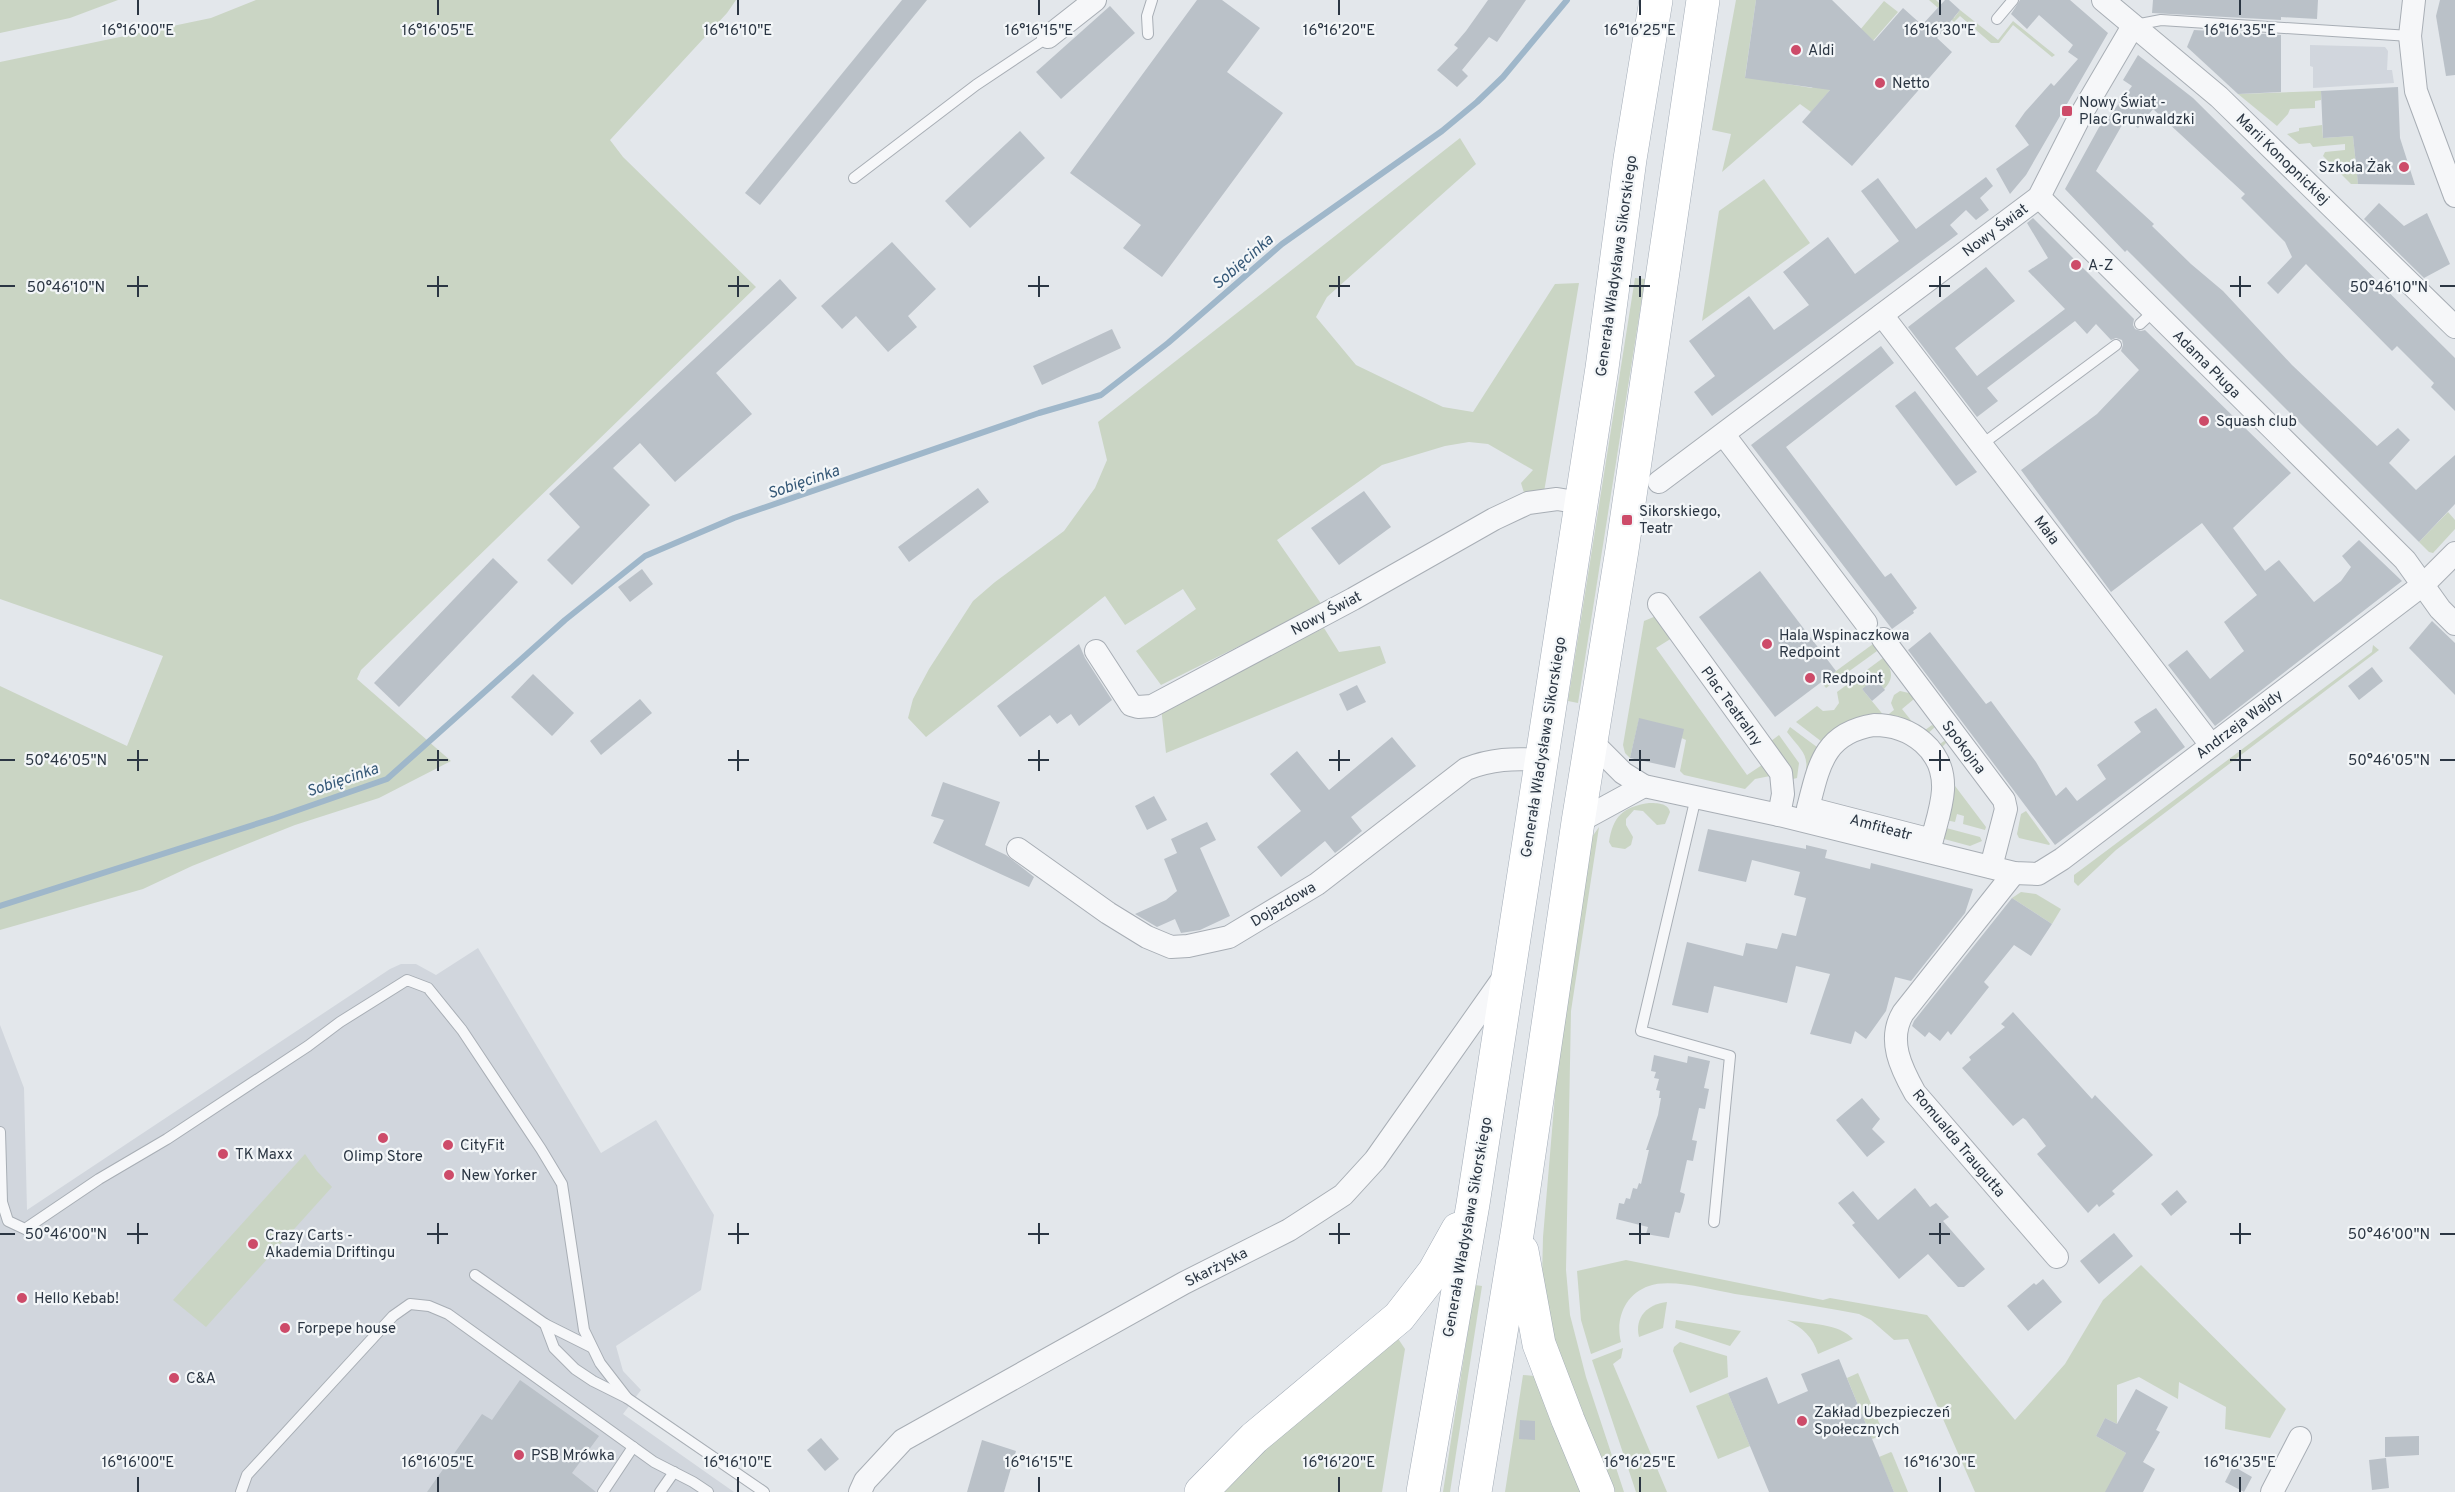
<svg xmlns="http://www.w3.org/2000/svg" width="2455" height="1492" viewBox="0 0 2455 1492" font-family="Overpass,sans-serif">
<rect width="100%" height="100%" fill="#e3e7eb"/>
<g fill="#d1d6dd">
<polygon points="2310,45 2385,47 2388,51 2387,70 2392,70 2394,83 2313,88 2313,67 2310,66"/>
<polygon points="478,948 601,1153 656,1120 714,1215 701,1290 616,1346 623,1371 641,1390 623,1414 734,1492 0,1492 0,1025 24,1088 27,1210 390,969 401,964 416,964 436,975"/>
</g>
<g fill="#cad5c4">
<polygon points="0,0 118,0 70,18 0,33"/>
<polygon points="256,0 736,0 727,13 610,140 623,157 756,287 361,670 357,679 451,761 379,798 295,825 192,866 143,889 0,930 0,686 127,746 163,656 0,599 0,62 211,18"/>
<polygon points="1736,0 1756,0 1745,77 1812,88 1884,1 1898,12 1811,112 1800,104 1722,172 1731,134 1712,130"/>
<polygon points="1929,0 1936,0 1954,18 1960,10 1998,40 2013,21 2055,55 2052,57 2013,25 1999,43 1991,43 1960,16 1954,22"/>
<polygon points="2321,91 2321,100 2315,101 2315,108 2290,109 2288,114 2277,126 2238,94"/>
<polygon points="2322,125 2323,138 2353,136 2358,184 2351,184 2323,156 2325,152 2345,150 2345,144 2313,147 2310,143 2299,144 2287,134 2299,131 2299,128"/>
<polygon points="1460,138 1476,164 1327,297 1316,317 1356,365 1443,407 1473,412 1555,284 1579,283 1544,492 1525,496 1521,483 1533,470 1488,444 1469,442 1445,446 1382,465 1277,540 1322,605 1161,685 1136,651 1196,609 1183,589 1125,625 1105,596 926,737 908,718 913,699 929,669 973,601 995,582 1064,531 1095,488 1107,460 1098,422"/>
<polygon points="1764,179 1810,243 1702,321 1719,211"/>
<polygon points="1635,278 1645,279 1578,703 1568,701"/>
<polygon points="2448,512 2455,520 2455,529 2433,553 2429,552 2419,542"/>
<polygon points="1656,616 1672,638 1656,648 1747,775 1762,765 1770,776 1755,779 1745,789 1684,775 1680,771 1686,740 1639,719 1630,758 1625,753 1623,745 1644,621"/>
<polygon points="1324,628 1339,652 1380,646 1386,663 1166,753 1161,707"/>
<polygon points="1873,644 1877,651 1826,688 1821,682"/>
<polygon points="2373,645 2379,650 2116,850 2078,886 2074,882 2074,875 2372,652"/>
<path d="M1883,658c9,11 12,20 1,31l-9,-11 -13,11 23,28 9,-7 -3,-7 3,-8 6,-4 9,2 5,6 -12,10 19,24 11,-8 3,2 -11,10 9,12 11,-8 3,1 -11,11 -35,-25 -71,20 -34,-26 21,-16 6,5 11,-1 5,-7 -2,-11z"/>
<path d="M1790,727l35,26 -21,28c7,-27 -2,-29 -17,-49z"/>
<polygon points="1779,735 1799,763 1797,778 1793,779 1791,769 1771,741"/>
<polygon points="1952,782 1986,827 1985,830 1963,824 1964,816 1957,814 1955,822 1937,818"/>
<path d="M1649,803c8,0 19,0 21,9l-5,12 -8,1 -14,-14 -9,-1 -8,9v6l7,12 -2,8 -6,4 -13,-2 -3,-5c4,-25 13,-35 40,-39z"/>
<polygon points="2026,811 2050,844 2049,845 2019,838 2017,834 2021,814"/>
<polygon points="1935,825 1980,837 1982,841 1970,846 1933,836"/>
<polygon points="1599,827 1571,1011 1566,1270 1570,1315 1586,1377 1624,1492 1614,1492 1555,1347 1542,1279 1543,1237 1560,1036 1592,837"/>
<polygon points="2021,892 2036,894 2061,909 2052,924 2012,898"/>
<polygon points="305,1154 317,1171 332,1187 206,1327 173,1300"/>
<path d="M1626,1260l197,40 7,-2 97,17 88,105 50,-56 38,-64 38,-35 145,144 -16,29 -45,-9 1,-22 -47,-25 -1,17 -39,-22 -22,8v39l-12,-6 -9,18 30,17 -18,39h-133l-67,-153 -14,1 -23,-20 -12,-6c-41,-8 -82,-14 -124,-20 -23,-4 -64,-16 -86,-8 -24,8 -34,33 -28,56l-30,12 -10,-34 -4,-49z"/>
<polygon points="1475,1285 1482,1286 1450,1492 1443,1492"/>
<path d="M1667,1302l-4,26 -24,9c-5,-20 9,-33 28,-35z"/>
<polygon points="1676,1320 1741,1331 1730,1346 1675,1328"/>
<path d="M1787,1320c21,4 52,3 66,19l-35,15c-5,-17 -15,-26 -31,-34z"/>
<polygon points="1393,1331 1405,1349 1382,1492 1223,1492 1258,1449"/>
<polygon points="1680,1342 1727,1356 1728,1377 1690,1393 1673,1351 1674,1347"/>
<polygon points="1623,1348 1621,1358 1613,1364 1667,1492 1636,1492 1592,1360"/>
<polygon points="1858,1373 1883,1432 1883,1435 1872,1439 1847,1378"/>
<polygon points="1523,1375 1535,1376 1584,1492 1505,1492"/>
<polygon points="1728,1393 1750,1446 1718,1459 1696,1406"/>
<polygon points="1891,1452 1892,1453 1908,1492 1894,1492 1879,1457"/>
</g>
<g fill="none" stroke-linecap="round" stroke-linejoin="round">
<polyline stroke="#9fb7ca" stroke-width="6" points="0,906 275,818 387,779 565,620 645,556 734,518 1039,413 1101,395 1168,343 1282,244 1442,131 1477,102 1503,77 1567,0"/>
</g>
<g fill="#bac1c8">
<polygon points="902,0 927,0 760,205 745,193"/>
<polygon points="1197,0 1222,0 1260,28 1227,72 1283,113 1162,277 1123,248 1141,225 1070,173"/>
<polygon points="1488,0 1526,0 1497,42 1489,37 1462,70 1468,76 1457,87 1437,70 1458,48 1454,45 1466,31"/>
<polygon points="1756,0 1832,0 1874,41 1903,8 1922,25 1945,0 1949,0 1960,10 1937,38 1952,52 1852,166 1802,122 1830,90 1745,78"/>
<polygon points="2020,0 2070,0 2108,33 2026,175 2010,194 1996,169 2029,145 2015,126 2025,112 2051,83 2054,86 2078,59 2068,52 2073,45 2039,15 2027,29 2011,14"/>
<polygon points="2153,0 2318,0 2317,19 2281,17 2281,20 2152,13"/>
<polygon points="2440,0 2455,0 2455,75 2446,76 2436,16"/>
<polygon points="1110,6 1135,33 1061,99 1036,72"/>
<polygon points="2194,30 2281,35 2281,92 2238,94 2187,47"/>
<polygon points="2138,55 2193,98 2455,358 2455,411 2431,387 2434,383 2397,346 2392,351 2306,264 2278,294 2267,283 2292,257 2285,242 2241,198 2245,194 2153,109 2138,128 2126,118 2096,171 2154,224 2152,226 2191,264 2223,291 2292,365 2377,446 2398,428 2410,440 2389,463 2416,490 2455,455 2455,504 2419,542 2127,250 2125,252 2065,189 2103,120 2105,122 2132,86 2123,80"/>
<polygon points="2398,87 2400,138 2415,185 2358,184 2353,136 2323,138 2321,91"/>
<polygon points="1020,131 1045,158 970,228 945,201"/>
<polygon points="1986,177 1993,186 1980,198 1989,210 1976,220 1966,210 1950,225 1958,234 1712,416 1694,392 1715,376 1689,341 1749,296 1774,330 1809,305 1783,272 1828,237 1855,274 1899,241 1861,191 1878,178 1916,229"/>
<polygon points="2379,203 2404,226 2427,213 2450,264 2424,278 2364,219"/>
<polygon points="2033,218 2134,319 2133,325 2135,329 2141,331 2145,330 2291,473 2233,528 2265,571 2279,560 2314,602 2341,581 2351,567 2342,556 2359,540 2402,581 2215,726 2168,665 2187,650 2210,679 2244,651 2224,622 2257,595 2202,523 2111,592 2021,470 2097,414 2139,370 2121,351 2123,345 2122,340 2116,338 2111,340 2096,324 2087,334 2075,321 1987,388 1998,401 1977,417 1908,327 1986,267 2015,301 1955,348 1977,376 2065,309 2028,271 2048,258 2027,223"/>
<polygon points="892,242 936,289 908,316 917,327 888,352 856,316 842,329 821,306"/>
<polygon points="780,279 797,298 716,373 752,414 675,482 640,443 613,468 650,505 572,585 547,560 580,527 549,494"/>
<polygon points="1112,329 1121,348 1042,385 1033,366"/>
<polygon points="1881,346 1894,363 1786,447 1885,577 1891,573 1917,608 1913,611 1914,613 1892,629 1751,445"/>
<polygon points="1915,391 1977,472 1956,486 1895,406"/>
<polygon points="978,488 989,502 909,562 898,547"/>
<polygon points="1364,491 1391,527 1339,565 1311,528"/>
<polygon points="493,558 518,582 399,707 374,683"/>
<polygon points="642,569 653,584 630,602 618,587"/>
<polygon points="1760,571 1836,671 1775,717 1699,617"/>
<polygon points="2432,621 2455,643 2455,695 2409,648"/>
<polygon points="1930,632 1986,704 1991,701 2036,762 2056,796 2066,787 2077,801 2106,779 2097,765 2141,732 2134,722 2156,708 2185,747 2055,845 1908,650"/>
<polygon points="1079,644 1085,658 1112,700 1079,726 1071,714 1057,724 1050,715 1020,737 997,706"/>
<polygon points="2372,667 2383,681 2359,700 2348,686"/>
<polygon points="533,674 574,713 552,736 511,697"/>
<polygon points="1875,678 1885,690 1872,701 1862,689"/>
<polygon points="1357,685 1366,702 1347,711 1339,694"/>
<polygon points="640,699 652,713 601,755 590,741"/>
<polygon points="1639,718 1684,729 1675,768 1630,758"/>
<polygon points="1392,737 1416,766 1351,817 1362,831 1339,850 1335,853 1325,841 1281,877 1257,847 1301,811 1270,774 1297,751 1329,790"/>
<polygon points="943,782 1000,802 985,845 1006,855 1034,877 1029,887 933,843 944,820 931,816"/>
<polygon points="1154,796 1167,820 1147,830 1135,806"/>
<polygon points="1207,822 1216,840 1200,848 1230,916 1200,930 1181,933 1175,919 1157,927 1135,914 1166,900 1177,891 1164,859 1177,853 1171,839"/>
<polygon points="1708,829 1806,849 1806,845 1827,850 1825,858 1870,869 1871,863 1973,889 1965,913 1911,981 1895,977 1886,1011 1866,1039 1855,1031 1851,1044 1810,1034 1830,974 1796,966 1787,1003 1714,986 1708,1013 1672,1005 1687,942 1743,956 1746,943 1777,949 1782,933 1796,936 1806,898 1794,895 1800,872 1752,860 1746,882 1698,871"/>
<polygon points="2012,898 2052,924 2031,956 2014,945 1984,982 1989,987 1951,1035 1948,1031 1940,1041 1929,1032 1925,1037 1912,1026 1914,1021"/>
<polygon points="2013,1012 2092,1099 2095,1095 2153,1155 2112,1191 2115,1194 2099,1207 2097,1204 2088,1213 2037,1154 2046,1146 2026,1120 2023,1118 2013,1126 1962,1068 1971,1060 1969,1057 2005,1027 2001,1024"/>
<polygon points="1654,1055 1687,1063 1688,1056 1710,1061 1704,1088 1709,1089 1705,1109 1699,1108 1692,1140 1697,1141 1693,1161 1687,1160 1680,1192 1685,1194 1683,1203 1680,1213 1675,1212 1669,1238 1646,1234 1648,1227 1616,1219 1619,1203 1624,1204 1626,1198 1630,1199 1633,1188 1637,1189 1639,1183 1641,1184 1649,1150 1646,1150 1658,1115 1661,1098 1659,1098 1660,1091 1656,1090 1659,1079 1654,1078 1656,1072 1651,1071"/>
<polygon points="1862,1098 1880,1119 1872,1129 1885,1142 1867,1157 1836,1120"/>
<polygon points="1915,1188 1930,1207 1936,1203 1949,1217 1943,1221 1985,1269 1964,1287 1958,1287 1928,1254 1899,1279 1852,1225 1855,1223 1838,1203 1853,1191 1878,1220"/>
<polygon points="2177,1190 2187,1202 2171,1216 2161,1204"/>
<polygon points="2114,1233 2133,1256 2099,1284 2080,1261"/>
<polygon points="2043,1279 2062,1302 2028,1331 2007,1306 2034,1283 2036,1285"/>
<polygon points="1839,1359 1894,1492 1769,1492 1728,1393 1767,1377 1778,1404 1808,1391 1801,1374"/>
<polygon points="520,1380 599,1436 572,1473 596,1492 427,1492 482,1414 492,1420"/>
<polygon points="2136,1389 2168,1407 2156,1430 2160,1432 2143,1462 2155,1469 2143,1492 2105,1492 2126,1453 2096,1436 2105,1418 2117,1424"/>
<polygon points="1520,1420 1535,1421 1535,1440 1519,1439"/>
<polygon points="2419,1436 2419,1455 2385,1457 2385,1437"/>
<polygon points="821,1438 839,1459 825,1471 807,1450"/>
<polygon points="982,1440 1016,1451 1004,1492 967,1492"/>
<polygon points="2386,1458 2389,1488 2372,1490 2369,1460"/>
<polygon points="2233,1466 2252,1477 2244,1492 2225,1482"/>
</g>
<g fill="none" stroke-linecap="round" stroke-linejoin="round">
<defs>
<g id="lane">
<polyline points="1997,19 2013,0"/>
<polyline points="2135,25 2161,20 2410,36"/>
<polyline points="1148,34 1147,16 1152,0"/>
<polyline points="854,178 976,85 1048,37"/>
<polyline points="2140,324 2154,311"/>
<polyline points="1981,445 2116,345"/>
<polyline points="1696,797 1641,1031 1730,1056 1714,1222"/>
<polyline points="0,1132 2,1202 8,1221 25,1229 99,1179 167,1139 308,1046 340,1022 407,980 428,988 462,1030 541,1149 562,1184 584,1330 600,1363 627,1398"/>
<polyline points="475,1275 545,1324 591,1347"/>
<polyline points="545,1324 554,1348 575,1369 593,1381 627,1398 764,1492"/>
<polyline points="241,1492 247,1475 393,1316 410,1304 429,1306 448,1314 654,1462 693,1482 708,1492"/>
<polyline points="603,1492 633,1447"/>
<polyline points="660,1492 674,1472"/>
</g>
<g id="street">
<polyline points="2103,0 2219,97 2455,327"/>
<polyline points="2414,0 2410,36 2416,91 2455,196"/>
<polyline points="1048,37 1095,0"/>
<polyline points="2039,197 2405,560 2440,609 2455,624"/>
<polyline points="1882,315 2211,745"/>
<polyline points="1724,435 1866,623"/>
<polyline points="1659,482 2039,197 2079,118 2133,26"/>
<polyline points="1659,604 1781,773 1783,794 1779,815"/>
<polyline points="1883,639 2004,800 2006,809 1991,867"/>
<polyline points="1096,651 1131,705 1138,707 1152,706 1353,599 1494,519 1528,503 1557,499 1581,503"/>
<path d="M1874,725c37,0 71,25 69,65 -1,17 -7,34 -11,50l-124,-32c11,-43 16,-75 66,-83z"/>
<polyline points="1591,741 1623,773 1644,786 1779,815 2014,873 2038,874 2062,859 2424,584 2455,553"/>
<polyline points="1578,822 1644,786"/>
<path d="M1018,849l90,64 39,24 24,10 17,-1 41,-9 88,-53 149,-115c25,-10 48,-11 75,-9"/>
<path d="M2014,873l-111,140c-16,27 -2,55 12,80l142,164"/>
<polyline points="860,1492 865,1481 903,1440 1184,1283 1289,1230 1343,1195 1375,1160 1504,977"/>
<polyline points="2272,1492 2300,1438"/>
</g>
<g id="primary">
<polyline points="1522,1251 1539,1344 1568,1420 1598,1492"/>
<polyline points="1201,1492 1254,1438 1399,1317 1434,1272 1458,1229"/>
<polyline points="1423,1492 1473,1204 1602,368 1630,159 1656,0"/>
<polyline points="1475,1492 1518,1228 1578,822 1622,550 1703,0"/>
</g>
</defs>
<use href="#lane" stroke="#a8aeb5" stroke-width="12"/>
<use href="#street" stroke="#a8aeb5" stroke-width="24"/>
<use href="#primary" stroke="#a3acb7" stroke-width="34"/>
<use href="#lane" stroke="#f6f7f9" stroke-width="10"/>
<use href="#street" stroke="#f6f7f9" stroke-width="22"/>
<use href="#primary" stroke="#fff" stroke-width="33"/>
</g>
<path fill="none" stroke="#2b3643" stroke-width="2" d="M138,0v15M438,0v15M738,0v15M1039,0v15M1339,0v15M1640,0v15M1940,0v15M2240,0v15M138,276v21M438,276v21M738,276v21M1039,276v21M1339,276v21M1640,276v21M1940,276v21M2240,276v21M0,286h15M127,286h21M427,286h21M728,286h21M1028,286h21M1329,286h21M1629,286h21M1929,286h21M2230,286h21M2440,286h15M138,750v21M438,750v21M738,750v21M1039,750v21M1339,750v21M1640,750v21M1940,750v21M2240,750v21M0,760h15M127,760h21M427,760h21M728,760h21M1028,760h21M1329,760h21M1629,760h21M1929,760h21M2230,760h21M2440,760h15M138,1223v21M438,1223v21M738,1223v21M1039,1223v21M1339,1223v21M1640,1223v21M1940,1223v21M2240,1223v21M0,1234h15M127,1234h21M427,1234h21M728,1234h21M1028,1234h21M1329,1234h21M1629,1234h21M1929,1234h21M2230,1234h21M2440,1234h15M138,1477v15M438,1477v15M738,1477v15M1039,1477v15M1339,1477v15M1640,1477v15M1940,1477v15M2240,1477v15"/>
<g fill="#cd4b69" stroke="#f3f6f8" stroke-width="2">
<circle cx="1796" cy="50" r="6"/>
<circle cx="1880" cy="83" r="6"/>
<rect x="2061" y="105" width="12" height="12" rx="3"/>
<circle cx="2404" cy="167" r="6"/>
<circle cx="2076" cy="265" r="6"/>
<circle cx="2204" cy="421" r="6"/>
<rect x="1621" y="514" width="12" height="12" rx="3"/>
<circle cx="1767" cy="644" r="6"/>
<circle cx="1810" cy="678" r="6"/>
<circle cx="383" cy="1138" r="6"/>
<circle cx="448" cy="1145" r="6"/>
<circle cx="223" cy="1154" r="6"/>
<circle cx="449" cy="1175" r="6"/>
<circle cx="253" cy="1244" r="6"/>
<circle cx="22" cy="1298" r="6"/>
<circle cx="285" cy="1328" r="6"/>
<circle cx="174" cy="1378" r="6"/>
<circle cx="1802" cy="1421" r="6"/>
<circle cx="519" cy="1455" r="6"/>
</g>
<g text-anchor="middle" stroke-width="4.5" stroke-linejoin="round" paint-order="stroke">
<g font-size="15" fill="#2b3643" stroke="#f3f6f8" text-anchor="start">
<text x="1808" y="55">Aldi</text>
<text x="1892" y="88">Netto</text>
<text x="2079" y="107">Nowy Świat -<tspan x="2079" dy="17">Plac Grunwaldzki</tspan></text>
<text x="2392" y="172" text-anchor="end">Szkoła Żak</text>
<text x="2088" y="270">A-Z</text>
<text x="2216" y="426">Squash club</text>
<text x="1639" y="516">Sikorskiego,<tspan x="1639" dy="17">Teatr</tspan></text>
<text x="1779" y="640">Hala Wspinaczkowa<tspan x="1779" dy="17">Redpoint</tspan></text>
<text x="1822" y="683">Redpoint</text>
<text x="460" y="1150">CityFit</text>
<text x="235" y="1159">TK Maxx</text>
<text x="383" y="1161" text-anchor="middle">Olimp Store</text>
<text x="461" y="1180">New Yorker</text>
<text x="265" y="1240">Crazy Carts -<tspan x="265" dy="17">Akademia Driftingu</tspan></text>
<text x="34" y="1303">Hello Kebab!</text>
<text x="297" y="1333">Forpepe house</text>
<text x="186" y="1383">C&amp;A</text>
<text x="1814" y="1417">Zakład Ubezpieczeń<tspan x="1814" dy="17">Społecznych</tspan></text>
<text x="531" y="1460">PSB Mrówka</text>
</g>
<g font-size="15" fill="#2b3643" stroke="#f3f6f8">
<text transform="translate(2283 159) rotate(44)" y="5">Marii Konopnickiej</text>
<text transform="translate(1995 230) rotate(-37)" y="5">Nowy Świat</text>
<text transform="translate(1616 266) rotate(-82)" y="5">Generała Władysława Sikorskiego</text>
<text transform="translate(2207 364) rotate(45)" y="5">Adama Pługa</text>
<text transform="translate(2047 530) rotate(53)" y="5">Mała</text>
<text transform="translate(1326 613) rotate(-28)" y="5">Nowy Świat</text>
<text transform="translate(1732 706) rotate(54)" y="5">Plac Teatralny</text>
<text transform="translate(2239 724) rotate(-37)" y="5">Andrzeja Wajdy</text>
<text transform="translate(1543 747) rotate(-81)" y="5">Generała Władysława Sikorskiego</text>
<text transform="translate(1964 747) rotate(53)" y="5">Spokojna</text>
<text transform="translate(1881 827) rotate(15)" y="5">Amfiteatr</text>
<text transform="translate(1283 904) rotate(-31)" y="5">Dojazdowa</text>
<text transform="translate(1959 1143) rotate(50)" y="5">Romualda Traugutta</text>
<text transform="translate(1467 1227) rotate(-80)" y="5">Generała Władysława Sikorskiego</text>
<text transform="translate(1216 1267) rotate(-27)" y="5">Skarżyska</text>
</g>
<g font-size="16" font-style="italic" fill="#355877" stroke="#f3f6f8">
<text transform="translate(1242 261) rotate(-41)" y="6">Sobięcinka</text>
<text transform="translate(803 481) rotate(-19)" y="6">Sobięcinka</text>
<text transform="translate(342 779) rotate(-19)" y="6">Sobięcinka</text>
</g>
</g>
<g font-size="15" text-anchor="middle" fill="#2b3643" stroke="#f3f6f8" stroke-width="4.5" stroke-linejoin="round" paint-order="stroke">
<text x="138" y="35">16°16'00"E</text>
<text x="438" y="35">16°16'05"E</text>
<text x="738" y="35">16°16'10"E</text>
<text x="1039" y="35">16°16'15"E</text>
<text x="1339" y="35">16°16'20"E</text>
<text x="1640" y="35">16°16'25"E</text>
<text x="1940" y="35">16°16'30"E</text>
<text x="2240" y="35">16°16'35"E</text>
<text x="66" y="292">50°46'10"N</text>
<text x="2389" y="292">50°46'10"N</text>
<text x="66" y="765">50°46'05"N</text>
<text x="2389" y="765">50°46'05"N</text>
<text x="66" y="1239">50°46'00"N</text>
<text x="2389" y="1239">50°46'00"N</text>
<text x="138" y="1467">16°16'00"E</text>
<text x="438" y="1467">16°16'05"E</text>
<text x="738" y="1467">16°16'10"E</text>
<text x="1039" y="1467">16°16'15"E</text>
<text x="1339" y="1467">16°16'20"E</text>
<text x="1640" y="1467">16°16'25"E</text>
<text x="1940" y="1467">16°16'30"E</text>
<text x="2240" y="1467">16°16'35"E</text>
</g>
</svg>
